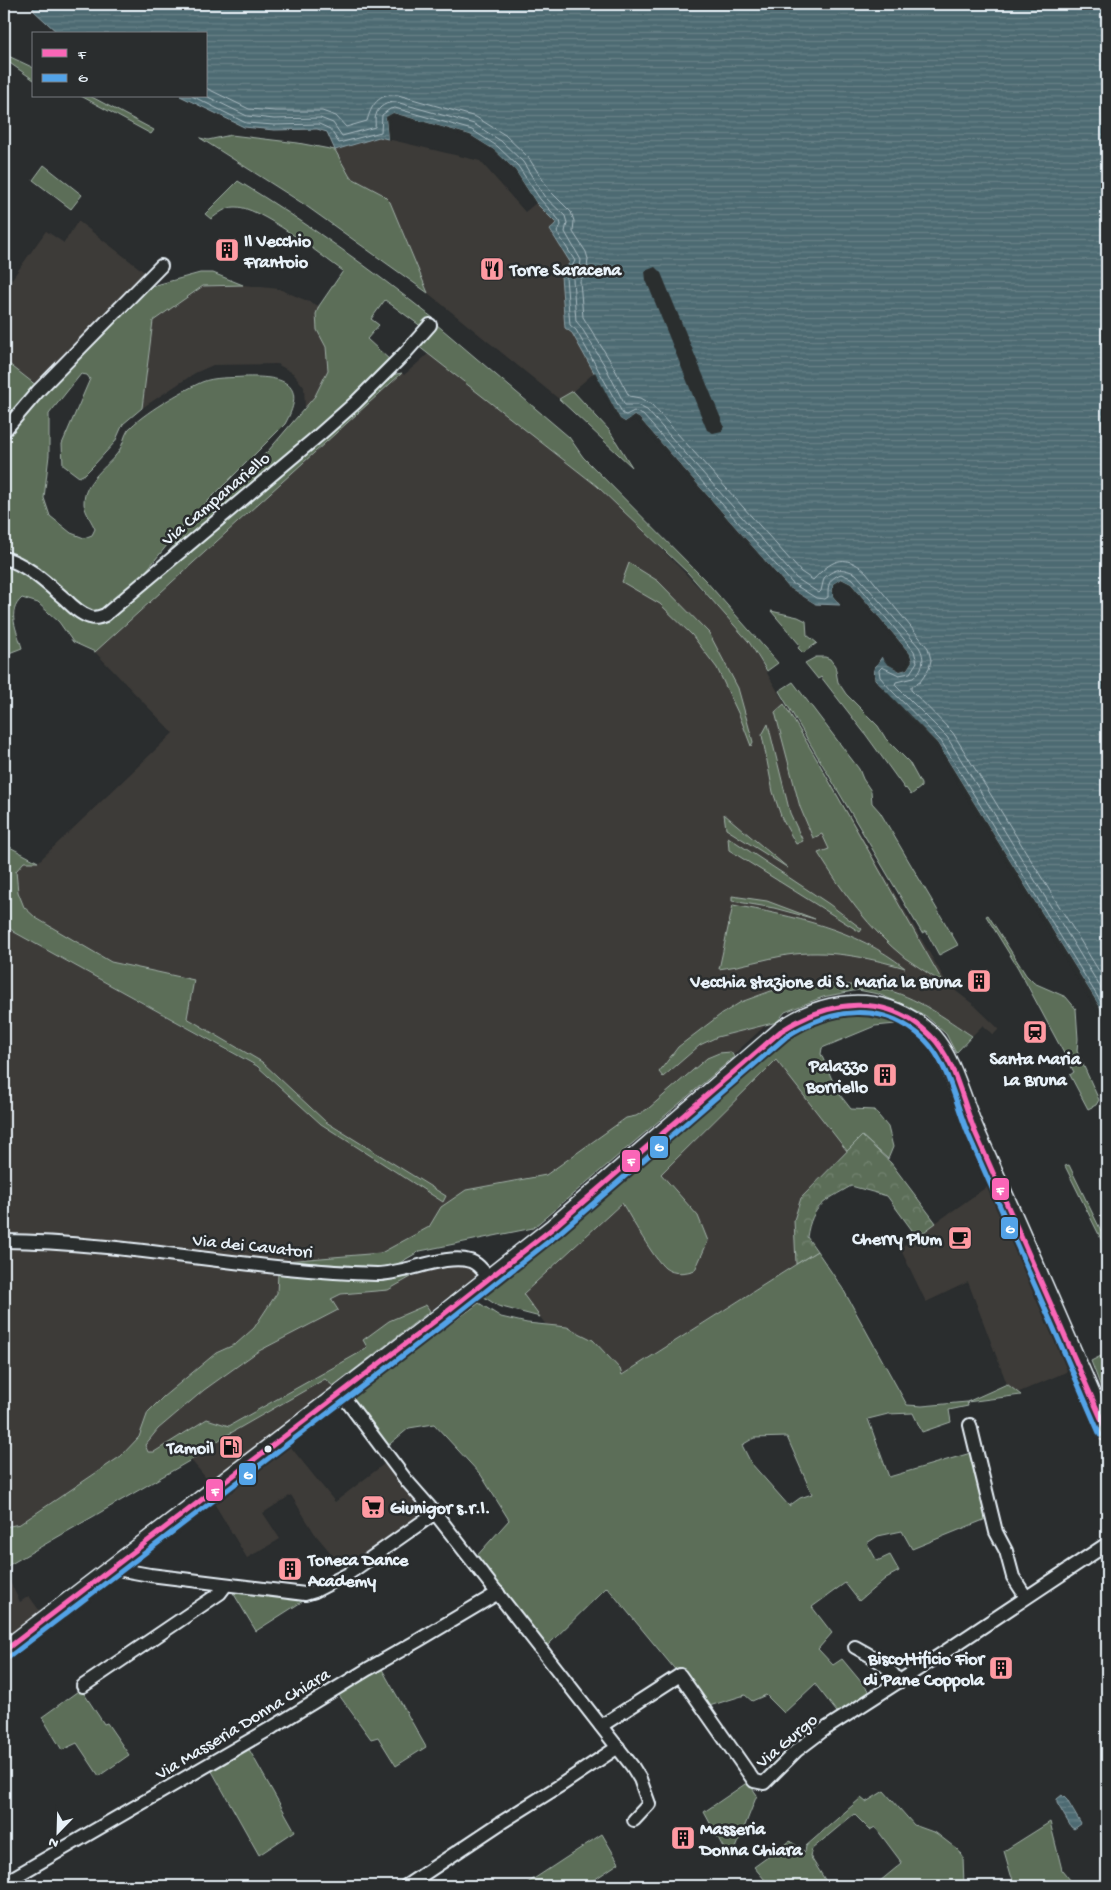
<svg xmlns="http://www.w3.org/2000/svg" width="1111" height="1890" viewBox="0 0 1111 1890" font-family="'Gochi Hand',sans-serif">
<defs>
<pattern id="forest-crowns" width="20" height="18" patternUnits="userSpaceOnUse" patternTransform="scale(1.25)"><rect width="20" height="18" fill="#5c6e58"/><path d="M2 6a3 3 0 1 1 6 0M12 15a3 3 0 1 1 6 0" fill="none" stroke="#738371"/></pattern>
<pattern id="water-rules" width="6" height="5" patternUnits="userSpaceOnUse" patternTransform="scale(1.25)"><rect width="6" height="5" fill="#4e6b72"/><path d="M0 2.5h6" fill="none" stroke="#688187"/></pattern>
</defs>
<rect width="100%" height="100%" fill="#2a2d2e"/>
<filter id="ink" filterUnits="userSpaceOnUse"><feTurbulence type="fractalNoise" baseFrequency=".02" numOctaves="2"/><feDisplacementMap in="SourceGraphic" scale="10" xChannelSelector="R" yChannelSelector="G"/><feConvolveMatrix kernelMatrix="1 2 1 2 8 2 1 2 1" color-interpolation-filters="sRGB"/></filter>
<g filter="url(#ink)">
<g fill="#3d3b38">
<polygon points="379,137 480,161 525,212 536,203 556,223 550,231 570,262 561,276 565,328 572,333 595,372 573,391 559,399 428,293 390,202 382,194 350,177 335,150"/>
<polygon points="78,221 147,274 37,386 4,360 4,272 12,279 46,231 64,243"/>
<polygon points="243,285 279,289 319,306 316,314 317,330 326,347 328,370 315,396 305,408 304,387 293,373 277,364 213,365 195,373 142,408 153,321 203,286"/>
<polygon points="428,354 597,486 640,527 718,607 749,642 948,985 974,1005 999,1029 993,1035 983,1025 972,1036 952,1023 904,996 884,989 841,984 806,986 772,991 741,1002 720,1015 678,1047 659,1072 663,1077 700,1045 717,1037 767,1024 733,1055 731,1052 707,1058 649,1108 636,1116 626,1118 546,1175 466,1190 441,1207 429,1227 381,1253 285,1261 278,1273 277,1293 254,1328 236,1344 216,1353 163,1397 148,1412 139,1437 121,1456 20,1524 4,1527 4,923 14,932 257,1067 321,1124 443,1201 446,1196 326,1122 262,1062 187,1018 194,980 111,962 36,918 24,907 18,892 16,871 23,862 38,862 173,733 95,652 402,373 404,375"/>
<polygon points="776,1060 847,1151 801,1198 794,1220 796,1264 622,1375 567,1327 546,1325 523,1294 622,1203 656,1256 666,1269 698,1216 661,1174"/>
<polygon points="988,1186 1069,1366 1066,1372 1017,1393 1007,1384 968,1282 926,1302 900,1248"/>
<polygon points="460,1265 472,1269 479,1273 430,1311 426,1305 363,1340 367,1347 359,1353 228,1426 207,1419 154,1452 148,1452 145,1445 158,1429 204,1390 257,1352 338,1310 331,1300 341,1294 388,1290 411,1277 435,1268"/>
<polygon points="325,1378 333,1386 211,1484 191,1460 222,1438"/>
<polygon points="289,1445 335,1502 388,1461 430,1512 345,1570 315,1534 291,1495 263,1513 280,1539 247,1558 214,1503"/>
<polygon points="4,1570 20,1602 29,1596 41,1613 4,1641"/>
</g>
<g fill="#5c6e58" stroke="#a2b0a8" fill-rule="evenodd">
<polygon points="4,54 34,68 34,80 4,59"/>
<polygon points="81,96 90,96 154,130 151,134"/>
<polygon points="231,135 298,143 335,150 350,177 382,194 390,202 428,293 302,203 200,138 208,140"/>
<polygon points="44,165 82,195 71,209 33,180"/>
<path d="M238,181c68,41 133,88 195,137l-11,9 -37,-27 -14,19 8,6 -12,14 24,22 -41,41 -197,168 38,-45 78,-75 46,-54 13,-26 -2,-23 -9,-17 -1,-16 3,-8 24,-35c-21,-15 -85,-66 -108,-64 -9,0 -17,7 -24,12l-6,-5z"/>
<path d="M200,273h13l30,12 -40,1 -50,35 -11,87 -19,16 -8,18 -21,23 -9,9 -6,3 -16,-12 -1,-21 28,-65 -3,-4 -6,-1 -32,40v41l-5,43 6,18 21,17 13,5 8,-3 3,-6c-3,-7 -10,-17 -11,-25 -1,-23 24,-37 35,-53 4,-6 5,-15 9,-21 15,-17 54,-39 74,-48 12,-5 29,-4 42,-5 36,-1 65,4 41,47l-104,104 -39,48 -43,36 -14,-3 -71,-51 -10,-17v-104l14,-19 127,-130z"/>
<polygon points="436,324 569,437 583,457 705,580 778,663 767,671 749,642 688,573 597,486 418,346"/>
<polygon points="4,360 37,386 4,425"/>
<path d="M402,373l-307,279 -22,-10 -14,-20 -21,-19 -16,-5c-16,14 -5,32 0,50l-18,7v-92l7,2 87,58 288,-247z"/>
<polygon points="573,391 609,430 632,467 559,399"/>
<polygon points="629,563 658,581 709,633 738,688 753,742 751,746 740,717 717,668 692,635 660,604 622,582"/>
<polygon points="771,611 798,617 806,621 807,635 817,643 803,653 798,648 800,645"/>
<polygon points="816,657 825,657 830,659 835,666 838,682 846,694 878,726 886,739 909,762 921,784 921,787 911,795 906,788 905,789 866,735 821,677 818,679 805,663"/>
<polygon points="793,682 859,769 863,779 871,791 872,803 880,812 958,945 939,955 926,931 922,933 779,691"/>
<path d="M784,704l32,54 128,226c-13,-9 -26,-17 -39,-26 -35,-28 -63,-67 -87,-105l11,-4 -7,-15 -9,4 -13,-31 -25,-95z"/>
<polygon points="768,724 790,813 803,841 796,844 782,819 773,792 762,735"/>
<polygon points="724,814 788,868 726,829"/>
<polygon points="728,837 829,904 862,929 860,932 729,850"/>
<polygon points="4,844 38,862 24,862 16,871 18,892 24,907 36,918 111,962 194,980 187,1018 262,1062 326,1122 446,1196 443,1202 321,1124 257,1066 14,932 4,923"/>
<polygon points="732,896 767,901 815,919 774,908 732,901"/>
<path d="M733,905c59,11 124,24 172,63 -38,-11 -78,-19 -118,-13 -23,4 -44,11 -68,14z"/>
<polygon points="988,915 1026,975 1034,983 1066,997 1076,1009 1078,1039 1077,1051 1099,1100 1096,1105 1088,1109 1070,1075 1074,1072 1018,968 986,916"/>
<path d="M841,984c14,2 29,2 42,5 32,7 62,29 89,47l-16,17 -10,-19 -20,-18 -21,-11 -27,-11 -20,-4 -35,7 -38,15 -8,10 -60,15 -17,8 -37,32 -4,-5 19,-25 42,-32 21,-13 30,-11 35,-5z"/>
<path d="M863,1015l15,2 18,7 -21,2 -53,22 -1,6 16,37 14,18 23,1 14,17 5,20 -5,12 -26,-23 -15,15 -71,-91 -115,114 37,42 10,25 -13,29c-9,3 -21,5 -30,-2 -11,-9 -34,-50 -43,-65l-99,91 17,23 -42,-11 -14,-9 199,-167 117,-101c20,-10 40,-13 63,-14z"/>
<polygon points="731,1052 734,1057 533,1228 420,1251 396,1265 374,1267 285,1261 381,1253 429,1227 441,1207 466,1190 546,1175 626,1118 636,1116 649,1108 707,1058 719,1053"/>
<polygon points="1069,1165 1107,1243 1107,1251 1065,1166"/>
<path d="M817,1251l26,38 64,116 15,1 45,-4 40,-18 14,11 -54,7 1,4 -19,4 2,12 -29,10 -9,-19 -25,1 -20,5 21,58 85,-25 17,65 -79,32 -10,-18 -24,5 -11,7 10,18 13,-6 9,16 -13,7 -27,23 -14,-18 -33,24 20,26 -14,16 15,16 9,-6 30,36 -32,21 -25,-32 -31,29 -18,-18 -14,6 -7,-6 -39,12 -99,-120 -63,62 -70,-90 35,-39 -28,-45 -47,-51 -25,4 -24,20 -36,-49 130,-96 22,14 26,6 40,4 26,13 27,29 2,6zM787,1437l25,57 -12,4 -11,8 -38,-43 -9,-18 12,-7z"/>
<polygon points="278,1273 382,1280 411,1277 388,1290 341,1294 331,1299 338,1310 257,1352 204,1390 158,1429 145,1445 148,1452 154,1452 207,1419 229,1426 359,1353 367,1347 363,1340 389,1321 426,1305 430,1311 333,1386 325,1379 222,1438 191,1460 4,1568 4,1527 20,1524 121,1456 139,1437 148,1412 163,1397 216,1353 236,1344 254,1328 277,1293"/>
<polygon points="1107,1353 1107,1403 1091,1361"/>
<polygon points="232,1591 301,1595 303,1601 256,1631"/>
<polygon points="379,1664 426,1747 396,1766 378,1737 371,1739 336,1691"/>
<polygon points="81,1689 104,1724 107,1723 129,1755 99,1776 77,1743 62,1750 42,1717"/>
<polygon points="246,1744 295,1831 259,1855 209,1766"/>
<polygon points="748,1782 757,1795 735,1851 729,1858 704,1812"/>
<polygon points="884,1791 914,1825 936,1833 958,1850 963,1857 964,1886 874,1886 902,1863 875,1827 870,1830 854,1814 812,1849 810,1856 829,1886 770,1886 754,1867 790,1841 805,1852 806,1846 861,1798 866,1802"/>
<polygon points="1050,1822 1062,1870 1075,1886 1016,1886 1011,1875 1004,1851"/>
<polygon points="602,1834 619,1863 585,1886 523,1886"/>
</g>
<path fill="url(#forest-crowns)" stroke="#a2b0a8" d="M862,1136l29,27 45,60 -19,14 -30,-41 -36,-10c-26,15 -39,19 -44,51l10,14 -21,13 -2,-44 7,-22z"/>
<g fill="url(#water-rules)" stroke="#8ca1a8">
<polygon points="33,4 1107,4 1107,1024 1101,1009 937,743 887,694 875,679 874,669 882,657 888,664 900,671 907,669 912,661 910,654 851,584 841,579 833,584 833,596 840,605 815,604 788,587 639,418 634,416 625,422 620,419 572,333 565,328 561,276 570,262 550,230 556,223 536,203 515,170 494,150 470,135 393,113 386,118 388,139 379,137 335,150 327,132 317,129 274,130 244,127 180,96 206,96 206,34 59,34 34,11"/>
<polygon points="1062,1795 1067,1800 1081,1824 1074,1829 1071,1827 1057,1803 1057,1799"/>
</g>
<g fill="#2a2d2e">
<polygon points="393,113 470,135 494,150 515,170 536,203 534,204 513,171 493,152 469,137 394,116 389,119 391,140 388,139 386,117"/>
<polygon points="655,267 661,273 724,426 722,431 713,433 707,430 646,280 645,271"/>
<polygon points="595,372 620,419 625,422 634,416 639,418 788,587 815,604 816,606 786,588 637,420 634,419 626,424 618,421 593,374"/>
<polygon points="841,579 851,584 910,654 912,661 907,669 900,671 887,664 880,655 883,655 889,662 901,668 905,667 909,661 908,656 849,586 841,582 836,586 835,595 842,604 842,607 833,596 833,584"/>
<polygon points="873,678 937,743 1101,1009 1107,1027 935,745 886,696"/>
</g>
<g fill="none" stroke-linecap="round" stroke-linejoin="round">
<g stroke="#aabbc2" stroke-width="1">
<path d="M206,88l43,21 26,2h47l14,5 10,11 21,-6c4,-15 11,-28 31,-26l78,22 29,18 23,22 22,34 21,21 3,9 -1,11 13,20 2,7 -1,9 -7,13 3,36 28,45 18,34 11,2 12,7 149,167 12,8c17,-18 30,-29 53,-8l62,76 3,12 -2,9 -9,13 -9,5v3l42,43 154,251"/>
<path d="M192,96l54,27 28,2 45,-1 11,5 9,14 42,-11 1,-17 8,-6 5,-1 77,22 25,16 21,20 22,33 20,22 1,4 -4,7 18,29 -9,16 4,48 6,5 47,84 3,1 8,-4 9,4 149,168 24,15 9,1 3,-2c0,-12 0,-18 13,-23l12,5 61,72 3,11 -7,11 -11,2 -17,-8 -3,3 1,7 11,13 50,51 166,271"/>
<path d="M206,96l41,20 27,3 46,-1 13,5 9,13 33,-9c1,-4 -1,-8 1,-12 2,-9 12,-13 20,-13l78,22 27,17 22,21 21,34 21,20 2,7 -2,9 16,28 -1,7 -7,12 3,42 5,6 24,39 20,39h12l10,5 149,168 23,15 2,-2 3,-13c12,-11 19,-10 32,-4l63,73c7,12 4,23 -6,31l-17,4 -1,3 52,52 160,261"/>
</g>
<defs>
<g id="street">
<polyline points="4,431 39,390 161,266"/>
<path d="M4,558c24,7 42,25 61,41 7,7 15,15 25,18 6,2 10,0 15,-2l214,-180 36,-32 51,-51 24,-27"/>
<path d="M4,1241c125,1 248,30 373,33 28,0 69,-21 93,-13 8,2 14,11 19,17"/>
<polyline points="340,1392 406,1480 435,1513 632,1766 640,1779 649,1804 634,1820"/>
<polyline points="970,1425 996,1532 1006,1551 1013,1577 1026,1597"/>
<polyline points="111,1568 150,1575 305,1594 315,1591 348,1574 435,1513"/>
<path d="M855,1647c20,11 31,16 44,35"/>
<polyline points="83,1686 220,1593 226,1585"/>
<polyline points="601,1726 680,1675 754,1781 764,1783 796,1751 825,1729 940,1655 1107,1544"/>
<polyline points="4,1883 273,1727 368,1669 419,1640 498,1593"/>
<polyline points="406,1886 502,1822 561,1785 618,1747"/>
</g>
<path id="secondary" d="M4,1651l435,-333 114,-90 228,-197c40,-30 95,-37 137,-6 5,4 10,8 14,12 21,23 31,68 44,96 45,100 88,199 131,299"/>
</defs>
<use href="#street" stroke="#e8f1f8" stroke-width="16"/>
<use href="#secondary" stroke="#e8f1f8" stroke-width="21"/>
<use href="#street" stroke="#2a2d2e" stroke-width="12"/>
<use href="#secondary" stroke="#2a2d2e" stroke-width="18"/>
<defs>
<path id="bus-1" d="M4,1651l435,-333 114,-90 228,-197c48,-31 105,-39 149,4 26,25 32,67 46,99 44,99 88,198 131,298"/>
<path id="bus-2" d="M9,1657l435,-333 114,-90 228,-197c44,-29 97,-37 139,3 24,24 31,66 44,96 44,100 88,199 131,299"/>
</defs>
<use href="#bus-1" stroke="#2a2d2e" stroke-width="9"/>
<use href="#bus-2" stroke="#2a2d2e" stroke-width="9"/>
<use href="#bus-1" stroke="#fa66b7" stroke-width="5"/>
<use href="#bus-2" stroke="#53a3e8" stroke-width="5"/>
</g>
</g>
<defs>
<symbol id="building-square" viewBox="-11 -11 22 22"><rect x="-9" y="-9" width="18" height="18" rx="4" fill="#ff9aa2" stroke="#2a2d2e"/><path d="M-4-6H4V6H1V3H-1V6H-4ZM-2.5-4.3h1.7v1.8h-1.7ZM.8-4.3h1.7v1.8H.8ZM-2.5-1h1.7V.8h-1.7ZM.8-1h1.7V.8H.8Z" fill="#111"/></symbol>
<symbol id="restaurant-square" viewBox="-11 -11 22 22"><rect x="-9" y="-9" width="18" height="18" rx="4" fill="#ff9aa2" stroke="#2a2d2e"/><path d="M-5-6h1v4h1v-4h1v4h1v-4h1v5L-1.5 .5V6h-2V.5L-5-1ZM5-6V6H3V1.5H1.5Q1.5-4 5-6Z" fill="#111"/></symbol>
<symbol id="station-square" viewBox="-11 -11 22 22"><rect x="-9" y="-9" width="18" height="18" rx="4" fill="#ff9aa2" stroke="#2a2d2e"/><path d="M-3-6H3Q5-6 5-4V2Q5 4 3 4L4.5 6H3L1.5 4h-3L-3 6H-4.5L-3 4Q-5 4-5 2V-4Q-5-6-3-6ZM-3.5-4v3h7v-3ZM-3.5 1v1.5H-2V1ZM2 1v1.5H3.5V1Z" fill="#111"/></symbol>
<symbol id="cafe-square" viewBox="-11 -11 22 22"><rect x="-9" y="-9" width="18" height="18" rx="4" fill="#ff9aa2" stroke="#2a2d2e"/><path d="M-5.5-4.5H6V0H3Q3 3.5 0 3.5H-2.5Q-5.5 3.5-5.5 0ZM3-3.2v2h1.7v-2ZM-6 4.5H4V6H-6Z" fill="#111"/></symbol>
<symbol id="fuel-square" viewBox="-11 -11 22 22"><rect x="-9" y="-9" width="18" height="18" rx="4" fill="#ff9aa2" stroke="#2a2d2e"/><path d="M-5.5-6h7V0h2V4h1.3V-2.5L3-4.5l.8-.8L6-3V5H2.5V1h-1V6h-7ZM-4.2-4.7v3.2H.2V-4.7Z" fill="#111"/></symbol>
<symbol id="supermarket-square" viewBox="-11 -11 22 22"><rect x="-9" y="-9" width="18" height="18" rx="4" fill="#ff9aa2" stroke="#2a2d2e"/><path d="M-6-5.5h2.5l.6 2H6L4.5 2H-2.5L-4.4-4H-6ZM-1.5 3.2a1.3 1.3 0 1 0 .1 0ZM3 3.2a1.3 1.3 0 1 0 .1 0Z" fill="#111"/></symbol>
</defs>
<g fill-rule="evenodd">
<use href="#building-square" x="213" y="236" width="28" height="28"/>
<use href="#restaurant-square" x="478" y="255" width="28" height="28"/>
<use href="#building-square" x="965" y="967" width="28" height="28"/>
<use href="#station-square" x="1021" y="1018" width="28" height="28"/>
<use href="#building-square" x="871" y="1061" width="28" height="28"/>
<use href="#cafe-square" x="946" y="1224" width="28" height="28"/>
<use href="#fuel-square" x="217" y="1433" width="28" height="28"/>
<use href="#supermarket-square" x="359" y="1493" width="28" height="28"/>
<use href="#building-square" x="276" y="1555" width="28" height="28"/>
<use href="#building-square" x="987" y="1654" width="28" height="28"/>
<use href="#building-square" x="669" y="1824" width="28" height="28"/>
</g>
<circle fill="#e8f1f8" stroke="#2a2d2e" stroke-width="2" cx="268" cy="1449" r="4.5"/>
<g text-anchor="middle" stroke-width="5" stroke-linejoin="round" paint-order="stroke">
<g font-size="18" font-weight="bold" fill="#e8f1f8" stroke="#2a2d2e" text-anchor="start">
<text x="244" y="246">Il Vecchio<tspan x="244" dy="21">Frantoio</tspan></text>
<text x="510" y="275">Torre Saracena</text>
<text x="962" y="987" text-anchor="end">Vecchia stazione di S. Maria la Bruna</text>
<text x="1035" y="1064" text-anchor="middle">Santa Maria<tspan x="1035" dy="21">La Bruna</tspan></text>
<text x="868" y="1071" text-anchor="end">Palazzo<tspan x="868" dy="21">Borriello</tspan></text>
<text x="942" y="1244" text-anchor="end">Cherry Plum</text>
<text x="214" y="1453" text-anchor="end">Tamoil</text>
<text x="390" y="1513">Giunigor s.r.l.</text>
<text x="308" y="1565">Toneca Dance<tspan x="308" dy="21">Academy</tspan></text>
<text x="984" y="1664" text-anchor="end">Biscottificio Fior<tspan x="984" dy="21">di Pane Coppola</tspan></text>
<text x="700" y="1834">Masseria<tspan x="700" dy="21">Donna Chiara</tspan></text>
</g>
<g font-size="18" fill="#e8f1f8" stroke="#2a2d2e">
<text transform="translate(215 498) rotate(-40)" y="6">Via Campanariello</text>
<text transform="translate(253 1245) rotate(6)" y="6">Via dei Cavatori</text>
<text transform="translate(242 1723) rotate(-31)" y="6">Via Masseria Donna Chiara</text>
<text transform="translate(786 1740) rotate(-40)" y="6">Via Gurgo</text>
</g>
</g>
<g stroke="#2a2d2e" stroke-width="2">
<rect x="649" y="1135" width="20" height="24" rx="5" fill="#53a3e8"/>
<rect x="621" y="1149" width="20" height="24" rx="5" fill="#fa66b7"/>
<rect x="991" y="1177" width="19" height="24" rx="5" fill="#fa66b7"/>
<rect x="1000" y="1216" width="19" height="24" rx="5" fill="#53a3e8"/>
<rect x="238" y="1462" width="19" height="24" rx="5" fill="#53a3e8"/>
<rect x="205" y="1478" width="19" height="24" rx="5" fill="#fa66b7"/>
</g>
<g font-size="14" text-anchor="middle" font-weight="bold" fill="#fff">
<text x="659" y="1151">G</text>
<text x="631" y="1165">F</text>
<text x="1000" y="1194">F</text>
<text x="1010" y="1233">G</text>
<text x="248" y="1479">G</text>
<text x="215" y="1495">F</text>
</g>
<rect width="1111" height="1890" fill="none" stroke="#2a2d2e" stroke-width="20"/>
<rect x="10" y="10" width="1091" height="1870" fill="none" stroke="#e8f1f8" stroke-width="2" filter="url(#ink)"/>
<rect x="32" y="32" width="175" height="65" fill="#2a2d2e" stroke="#767b7f"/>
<rect x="42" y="49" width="25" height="8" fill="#fa66b7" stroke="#767b7f"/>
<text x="78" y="58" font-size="15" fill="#e8f1f8">F</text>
<rect x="42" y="74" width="25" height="8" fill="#53a3e8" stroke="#767b7f"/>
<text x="78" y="82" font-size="15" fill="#e8f1f8">G</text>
<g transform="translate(58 1832) rotate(203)" stroke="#2a2d2e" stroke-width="4" paint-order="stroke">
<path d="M0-4L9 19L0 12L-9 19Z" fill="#e8f1f8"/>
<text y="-8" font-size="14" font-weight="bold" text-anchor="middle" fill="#e8f1f8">N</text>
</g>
</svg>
